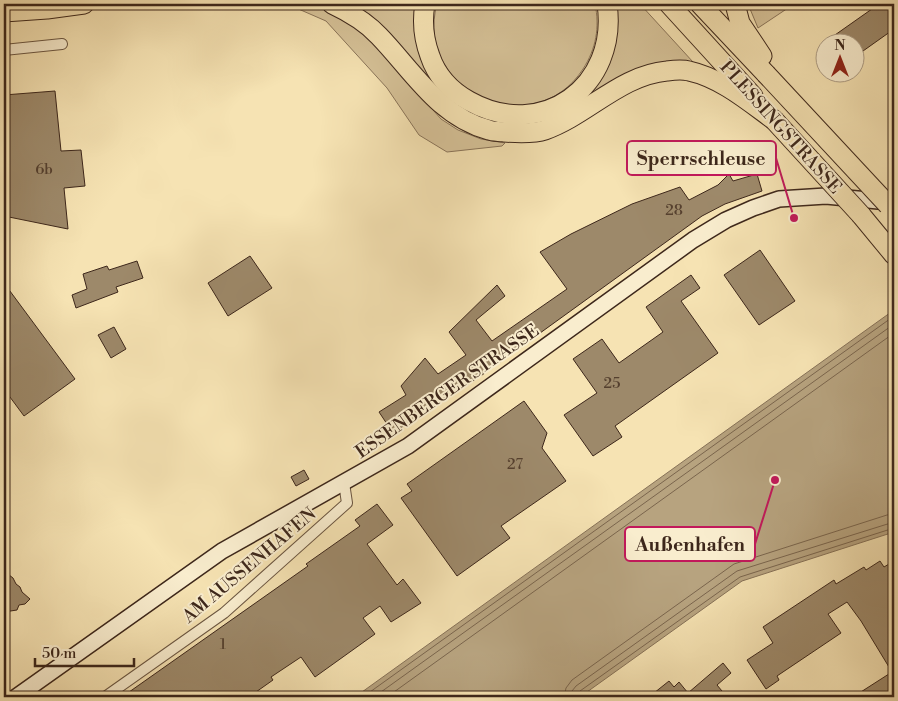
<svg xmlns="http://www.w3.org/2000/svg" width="898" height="701" viewBox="0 0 898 701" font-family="'Libre Bodoni',serif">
<rect width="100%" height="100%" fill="#f6e3b3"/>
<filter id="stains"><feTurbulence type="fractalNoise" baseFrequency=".004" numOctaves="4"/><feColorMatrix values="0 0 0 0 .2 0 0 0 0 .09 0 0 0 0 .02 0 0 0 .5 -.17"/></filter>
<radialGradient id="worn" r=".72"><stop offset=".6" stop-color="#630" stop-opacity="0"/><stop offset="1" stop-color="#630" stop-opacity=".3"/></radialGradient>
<g fill="#d7c399" stroke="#8a755a">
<polygon points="287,4 312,4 336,15 365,33 441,119 458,130 481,139 505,143 502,146 447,152 419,135 387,88 326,21"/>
<polygon points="346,4 419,4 417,19 461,106 481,116 498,121 498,124 455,107"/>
<path d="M437,4h158c5,23 1,45 -12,65 -49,76 -170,22 -146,-65z"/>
<polygon points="614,4 640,4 693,62 570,111"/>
<polygon points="748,4 794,4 758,28"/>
</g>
<polygon fill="#b7a37f" stroke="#867157" points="894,310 894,532 742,581 580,697 355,697"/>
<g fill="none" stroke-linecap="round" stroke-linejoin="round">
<g stroke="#7a654d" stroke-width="1">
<polyline points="363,697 894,316"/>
<polyline points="374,697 894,324"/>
<polyline points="387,697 894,333"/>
<polyline points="564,697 566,688 572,680 734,564 887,515 894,514"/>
<polyline points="571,697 572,691 576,686 737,571 894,522"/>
<polyline points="578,697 580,691 740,577 894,528"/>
</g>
</g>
<g fill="#9d896a" stroke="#3d271b">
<polygon points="879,4 894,4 894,29 856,56 856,42 825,42"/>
<polygon points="55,91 61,151 81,150 85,186 64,188 68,229 4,216 4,95"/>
<polygon points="729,174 733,181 757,174 762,191 725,204 702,216 482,375 393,433 379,412 406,395 401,386 425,358 438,374 466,355 449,332 497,285 505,296 476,320 492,341 567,289 540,252 571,234 632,204 680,187 689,200 718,185"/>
<polygon points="760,250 795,301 759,325 724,275"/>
<polygon points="250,256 272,288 228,316 208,283"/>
<polygon points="137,261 143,278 116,287 118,292 76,308 72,295 87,289 83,274 107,266 109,270"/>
<polygon points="691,275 700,288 681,301 718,353 615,426 622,437 593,456 564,415 597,393 573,359 602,339 619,363 663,332 646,307"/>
<polygon points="4,283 75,379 24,416 4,389"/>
<polygon points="114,327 126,349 111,358 98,335"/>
<polygon points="524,401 547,433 542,448 566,481 501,526 510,538 457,576 401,498 412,491 407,484"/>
<polygon points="304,470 309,479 296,486 291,477"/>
<polygon points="377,504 393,525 367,544 397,585 403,579 421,603 391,622 380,606 363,618 375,634 315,677 301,657 271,677 273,680 256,692 259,697 122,697 308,566 306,564 360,526 355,520"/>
<polygon points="880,561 884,567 894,561 894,697 853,697 892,672 861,621 847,602 828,614 841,633 777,676 779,680 766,689 747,660 773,643 763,627 834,580 836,584 864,567 866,570"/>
<polygon points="4,571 13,578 16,584 20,587 22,592 30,599 25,604 19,605 17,610 4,612"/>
<polygon points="723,663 731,673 717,685 727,697 649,697 669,681 674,687 679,682 688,693"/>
</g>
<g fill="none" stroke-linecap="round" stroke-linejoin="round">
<defs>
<g id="street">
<polyline points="4,50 62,44"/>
<polyline points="105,697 224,613 347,503 344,483"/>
</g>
<polyline id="secondary" points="16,697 222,551 408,446 693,240 726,220 753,208 779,199 826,196 889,202"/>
<g id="highway">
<path d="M332,4c17,8 34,18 47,32 33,34 60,81 110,94 5,2 10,1 15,2 13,1 29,2 41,-2 42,-15 76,-55 122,-59 7,-1 15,-2 22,0 32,7 59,30 85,49"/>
<path d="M425,4c-3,17 -1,36 5,52 7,21 21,35 39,45 73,41 150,-15 138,-97"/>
<polyline points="669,4 753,96"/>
<polyline points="700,4 766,74"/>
<polyline points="735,4 740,23 762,56"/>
<polyline points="4,12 47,9 84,4"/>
<polyline points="861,215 894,255"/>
</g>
</defs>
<use href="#street" stroke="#6b5641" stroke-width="12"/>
<use href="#secondary" stroke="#3d271b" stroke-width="18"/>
<use href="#highway" stroke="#3d271b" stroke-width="21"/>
<use href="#street" stroke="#f9edce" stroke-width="10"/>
<use href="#secondary" stroke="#f9edce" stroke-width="15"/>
<use href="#highway" stroke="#f6e3b3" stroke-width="19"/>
<defs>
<g id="highway-bridge">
<polyline points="766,74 888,205"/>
<polyline points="774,120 861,215"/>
</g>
</defs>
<use href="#highway-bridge" stroke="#3d271b" stroke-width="21" stroke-linecap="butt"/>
<use href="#highway-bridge" stroke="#f6e3b3" stroke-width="19"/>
</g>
<g text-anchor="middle" stroke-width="4" stroke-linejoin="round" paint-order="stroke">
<g font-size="15" fill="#55402f">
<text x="44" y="174">6b</text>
<text x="674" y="215">28</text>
<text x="612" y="388">25</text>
<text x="515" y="469">27</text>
<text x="223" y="649">1</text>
</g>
<g font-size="18" fill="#3d271b" stroke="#f9edce">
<text transform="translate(781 127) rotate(48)" y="6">PLESSINGSTRASSE</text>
<text transform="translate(447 391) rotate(-35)" y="6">ESSENBERGER STRASSE</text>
<text transform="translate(249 565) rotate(-40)" y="6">AM AUSSENHAFEN</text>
</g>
</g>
<path fill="none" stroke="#c2185b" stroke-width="2" d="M794 218L776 158M775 480L755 544"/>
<g fill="#c2185b" stroke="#f9edce" stroke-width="2">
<circle cx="794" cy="218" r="5"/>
<circle cx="775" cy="480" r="5"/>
</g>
<g fill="#f9edce" stroke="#c2185b" stroke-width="2">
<rect x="627" y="141" width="149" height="34" rx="5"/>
<rect x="625" y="527" width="130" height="34" rx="5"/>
</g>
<g font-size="19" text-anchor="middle" font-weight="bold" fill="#3d271b">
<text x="701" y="165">Sperrschleuse</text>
<text x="690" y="551">Außenhafen</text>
</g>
<rect width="898" height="701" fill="none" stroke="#f6e3b3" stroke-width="20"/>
<rect x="5" y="5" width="888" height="691" fill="none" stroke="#3d271b" stroke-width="2.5"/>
<rect x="10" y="10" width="878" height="681" fill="none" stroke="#3d271b"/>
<g transform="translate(840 58)"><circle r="24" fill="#f9edce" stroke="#ae9e86"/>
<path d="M0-4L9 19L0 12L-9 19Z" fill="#8f2418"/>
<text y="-8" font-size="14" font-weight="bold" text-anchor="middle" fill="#3d271b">N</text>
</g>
<path d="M35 658v8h99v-8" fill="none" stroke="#3d271b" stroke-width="2.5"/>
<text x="42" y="658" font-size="15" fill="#3d271b" stroke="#f9edce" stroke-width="4" paint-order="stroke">50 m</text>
<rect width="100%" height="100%" filter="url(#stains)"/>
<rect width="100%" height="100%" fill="url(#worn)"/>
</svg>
